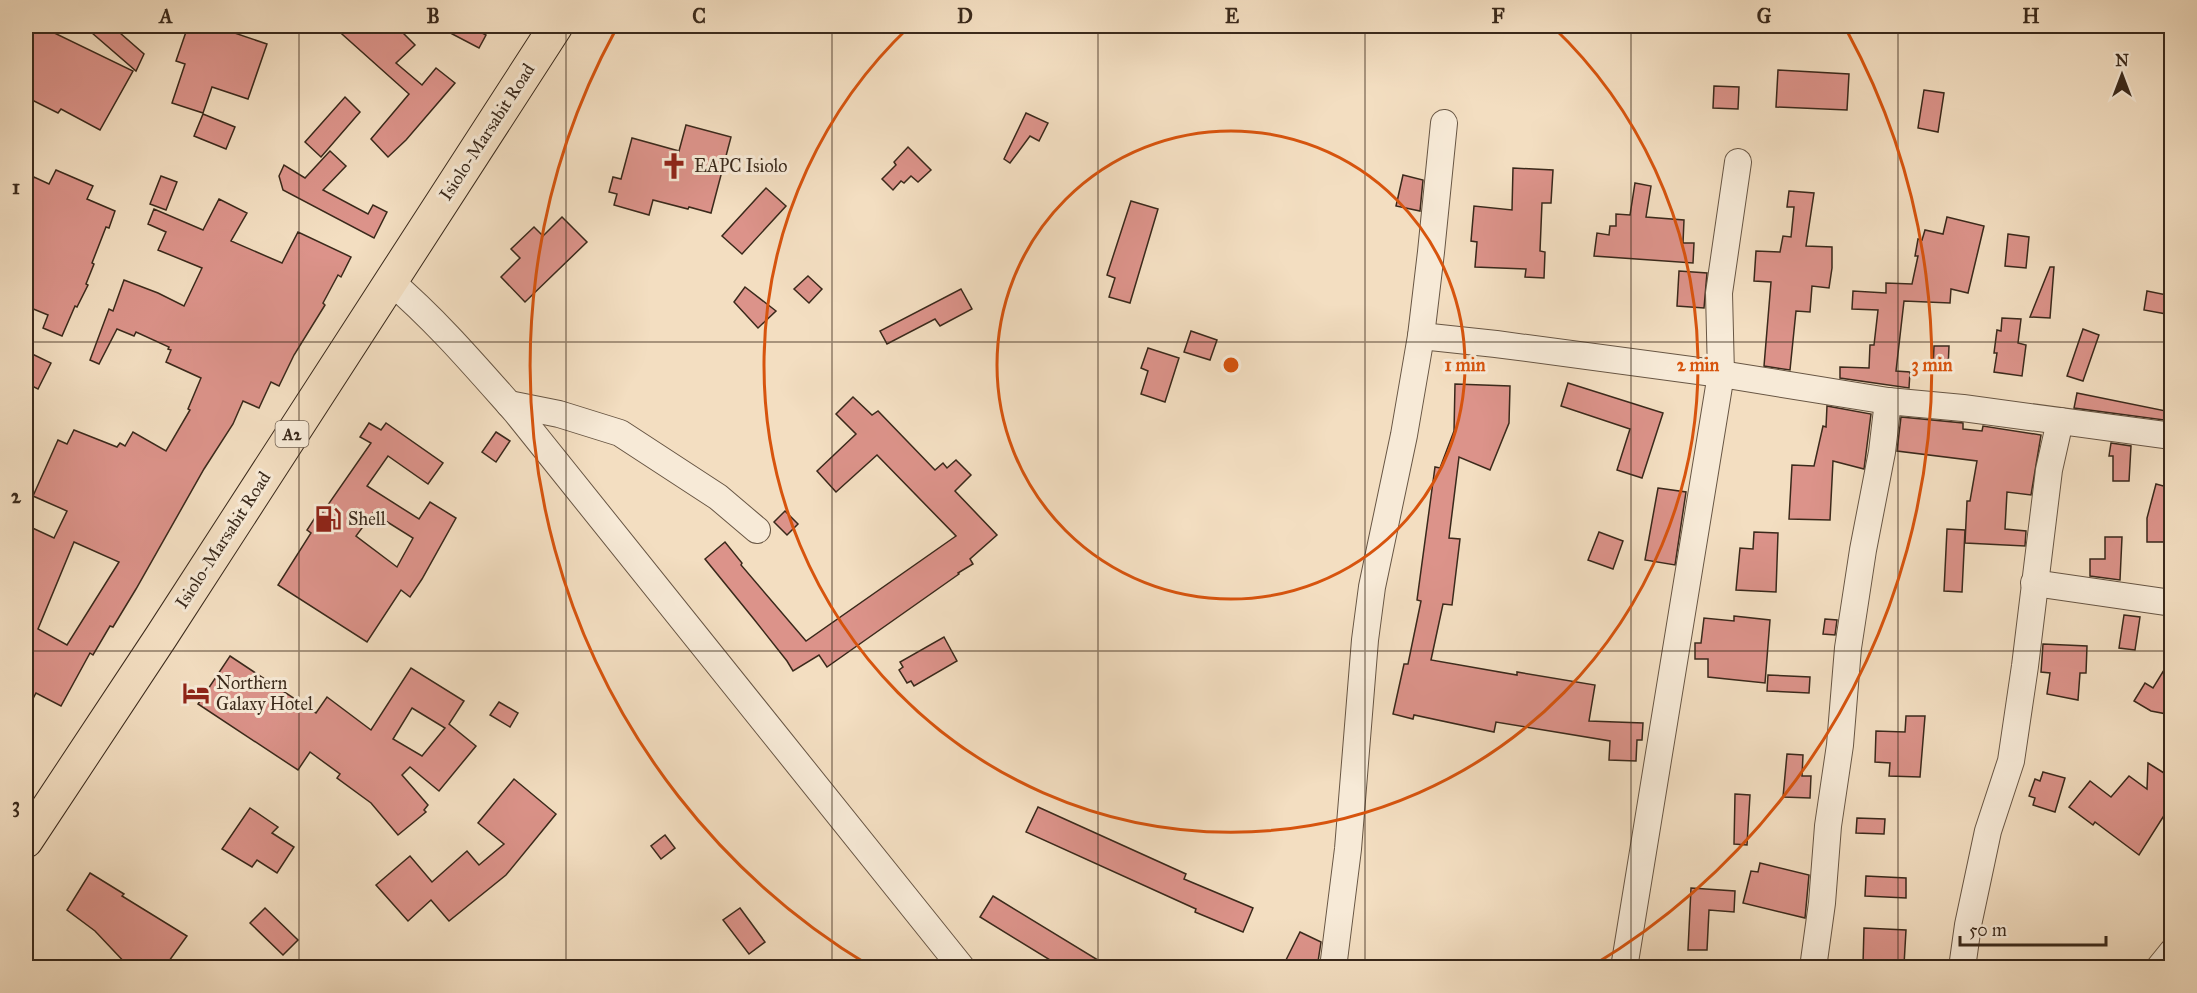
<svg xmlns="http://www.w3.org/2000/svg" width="2197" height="993" viewBox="0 0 2197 993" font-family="'IM FELL Great Primer',serif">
<rect width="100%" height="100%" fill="#f3dec1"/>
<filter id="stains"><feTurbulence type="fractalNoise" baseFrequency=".00333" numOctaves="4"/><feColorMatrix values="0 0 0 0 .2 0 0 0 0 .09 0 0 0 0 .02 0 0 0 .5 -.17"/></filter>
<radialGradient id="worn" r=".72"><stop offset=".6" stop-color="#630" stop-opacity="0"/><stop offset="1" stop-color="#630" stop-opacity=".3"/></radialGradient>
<g fill="#dc938a" stroke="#3a291b" stroke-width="1.5" fill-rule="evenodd">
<polygon points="26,26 40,26 133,71 100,130 61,109 58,113 26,97"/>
<polygon points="84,26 112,26 144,54 136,71"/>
<polygon points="188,26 214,26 267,44 248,99 212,87 203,113 172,103 185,64 176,61"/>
<polygon points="333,26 396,26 415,45 396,63 422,85 436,68 455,83 406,140 388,157 371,139 409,94"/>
<polygon points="437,26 469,26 486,35 479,48"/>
<polygon points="1778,70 1849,74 1847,110 1776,107"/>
<polygon points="1714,86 1739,87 1738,109 1713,108"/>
<polygon points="1924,90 1944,93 1938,132 1918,128"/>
<polygon points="345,97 360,112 321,157 305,142"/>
<polygon points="1026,113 1048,123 1039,141 1030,136 1010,163 1004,159"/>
<polygon points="203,114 235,127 226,149 194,136"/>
<polygon points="686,125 731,137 711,213 689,207 688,209 653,200 649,215 614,205 617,194 609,192 613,177 621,179 632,138 679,151"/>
<polygon points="908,147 931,170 918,182 911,176 904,183 901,181 893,190 882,179 896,165 894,162"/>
<polygon points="330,151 346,166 323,190 368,214 373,205 387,212 374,238 283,190 279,176 284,165 305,178"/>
<polygon points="1513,168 1553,170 1551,203 1542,203 1540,251 1545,252 1544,278 1525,277 1526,269 1475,267 1477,242 1471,241 1474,206 1512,210"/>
<polygon points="56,170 93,186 87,199 115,211 109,228 106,227 92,263 94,264 86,284 88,285 77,307 75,306 62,336 43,328 48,315 26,306 26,197 34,177 49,184"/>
<polygon points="1403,175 1423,180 1420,211 1396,206"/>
<polygon points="161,176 177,182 166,210 150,204"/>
<polygon points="1635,183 1651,186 1646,217 1684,220 1683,243 1694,243 1693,263 1594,256 1597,233 1609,235 1610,226 1616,226 1616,214 1630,215"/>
<polygon points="766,188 786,206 742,254 722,236"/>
<polygon points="1789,191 1814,193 1806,246 1832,247 1832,268 1829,288 1812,286 1810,312 1796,311 1790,370 1764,366 1771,282 1754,281 1756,251 1780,252 1783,236 1791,237 1794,207 1787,207"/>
<path d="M219,199l28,14 -16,28 51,22 16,-31 53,25 -10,20 -3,-2 -15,28 2,2 -31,50 -15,31 -8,-4 -12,26 -16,-7 -10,23 -29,45 -68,120 -23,38 -3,-1 -17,29 -3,-2 -29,53 -25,-13 -10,19v-187l28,13 13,-27 -34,-15 25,-56 9,4 7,-14 43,17 3,-4 5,3 8,-14 33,19 24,-41 -2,-1 13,-31 -35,-16 5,-12 -3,-1 1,-2 -33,-15 -2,4 -17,-7 -18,35 -9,-4 19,-51 4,2 11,-31 34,13 26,13 18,-38 -44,-18 8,-18 -18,-8 6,-15 49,21zM74,542l45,20 -52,83 -29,-16z"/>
<polygon points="1131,201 1158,209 1130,303 1109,297 1115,278 1107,275"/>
<polygon points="562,217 587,242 525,302 501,277 520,258 511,249 534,227 543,236"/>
<polygon points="1947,217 1984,226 1968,293 1951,289 1950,303 1904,301 1896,371 1910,372 1909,388 1840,378 1840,367 1869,368 1870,345 1874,345 1878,310 1852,309 1853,291 1886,293 1886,283 1912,284 1918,256 1915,256 1918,239 1922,240 1925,230 1943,234"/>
<polygon points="2008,234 2029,237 2026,268 2005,266"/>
<polygon points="2050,267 2054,267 2050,318 2030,317"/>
<polygon points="1679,271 1707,273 1704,308 1677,306"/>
<polygon points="808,276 822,289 809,303 794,289"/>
<polygon points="745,287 776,311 758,328 734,302"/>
<polygon points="961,289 972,309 940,326 935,319 887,344 880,331"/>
<polygon points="2147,291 2172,296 2172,315 2144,310"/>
<polygon points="2002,318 2021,319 2018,343 2026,345 2022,376 1994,372 1997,353 1994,353 1997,330 2001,331"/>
<polygon points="2083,329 2099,335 2083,381 2067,376"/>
<polygon points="1191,331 1217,340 1210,360 1184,352"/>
<polygon points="1934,346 1949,346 1948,369 1933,368"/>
<polygon points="1148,348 1179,358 1165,402 1141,394 1148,371 1141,368"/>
<polygon points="26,351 51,363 38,389 26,383"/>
<polygon points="1568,383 1663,413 1642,478 1617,470 1630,429 1561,406"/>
<polygon points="1455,384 1510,386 1509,423 1490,470 1459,457 1449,538 1460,539 1452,605 1443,604 1431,660 1517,675 1517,672 1595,685 1589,721 1643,723 1642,740 1637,740 1636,761 1609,760 1610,741 1496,722 1494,732 1414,715 1413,719 1393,714 1404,664 1408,664 1421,601 1417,600 1435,467 1440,468 1454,431"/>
<polygon points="2077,393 2166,411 2164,420 2074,408"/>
<polygon points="853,397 872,415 878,411 935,470 943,463 947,468 956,460 971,475 955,491 997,535 970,559 973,564 958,573 959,574 827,667 819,655 793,671 787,661 753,618 705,559 725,542 742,563 741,565 806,641 956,536 877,455 836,492 817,471 856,434 836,414"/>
<polygon points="1827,406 1871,414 1864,469 1833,461 1830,520 1789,519 1792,465 1814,466 1823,426 1826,427"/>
<polygon points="1901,417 1963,423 1963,429 1982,431 1983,426 2041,435 2031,495 2007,492 2005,529 2026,531 2025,546 1965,543 1967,501 1970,501 1977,461 1897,451"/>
<path d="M369,423l12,7 5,-7 57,40 -15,21 -40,-28 -21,30 52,33 11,-17 26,16 -34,61 -12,18 -9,-7 -34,52 -89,-57 33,-52 -4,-3 13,-20 3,2 48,-69 -11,-6zM373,513l40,25 -16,29 -41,-31z"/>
<polygon points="496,432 510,441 496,462 482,452"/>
<polygon points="2111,443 2131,446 2129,481 2113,481 2113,456 2109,456"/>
<polygon points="2156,484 2171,488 2170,542 2147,542 2147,518"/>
<polygon points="1658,488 1686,492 1675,565 1645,560"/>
<polygon points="785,511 798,524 787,535 774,522"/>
<polygon points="1947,529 1965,530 1962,592 1944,591"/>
<polygon points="1599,532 1623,541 1613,569 1588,560"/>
<polygon points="1754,532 1778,533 1776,592 1736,590 1740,548 1753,549"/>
<polygon points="2105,537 2122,537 2120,580 2090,576 2090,559 2105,559"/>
<polygon points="2124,615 2140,617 2135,650 2119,648"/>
<polygon points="1734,616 1770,620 1765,683 1708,677 1708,659 1695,659 1695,643 1701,643 1704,618 1734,621"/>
<polygon points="1825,619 1837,620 1835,635 1823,634"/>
<polygon points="944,637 957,661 914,686 911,681 907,683 899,670 903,667 900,662"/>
<polygon points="2043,644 2087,646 2086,673 2080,673 2078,700 2047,694 2050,673 2041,672"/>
<path d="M230,656l86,57 11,-16 44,33 40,-62 53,33 -15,23 27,22 -37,45 -29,-24 -8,8 26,30 -4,5 2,2 -28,23 -27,-32 -34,-25 3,-4 -30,-22 -12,18 -100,-66zM412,708l33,20 -23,28 -29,-17z"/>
<polygon points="2172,657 2172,715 2151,711 2134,701 2145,683 2153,688"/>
<polygon points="1768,675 1810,677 1809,693 1767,691"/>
<polygon points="499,702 518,713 510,727 490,715"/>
<polygon points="1906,716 1925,716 1920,777 1889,776 1890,763 1875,762 1876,731 1905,732"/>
<polygon points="1787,754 1803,755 1802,776 1811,776 1810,798 1783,797"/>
<polygon points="2148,763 2172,778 2172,803 2139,855 2095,822 2093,825 2069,807 2090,781 2111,797 2129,776 2147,789"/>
<polygon points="2043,772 2065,778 2055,812 2033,805 2035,798 2029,796 2035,779 2040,781"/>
<polygon points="514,779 556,814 506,875 449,921 431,900 408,921 376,885 410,856 432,882 467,851 479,865 504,844 478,823"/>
<polygon points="1735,794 1750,795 1747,845 1734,844"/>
<polygon points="1038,807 1186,874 1184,879 1253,908 1243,932 1195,912 1196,909 1026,832"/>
<polygon points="250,808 278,827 272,833 294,847 277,873 257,860 252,867 222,849"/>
<polygon points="1857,818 1885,819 1884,834 1856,833"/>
<polygon points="665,835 675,848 661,859 651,846"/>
<polygon points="1760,863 1809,875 1805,918 1743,903 1751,871 1758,872"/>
<polygon points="90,873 124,894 122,896 187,936 164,968 130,968 95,931 67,910"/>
<polygon points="1866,876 1906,878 1906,898 1865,896"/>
<polygon points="1691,888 1735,891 1734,912 1709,910 1707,950 1688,950"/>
<polygon points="993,896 1111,968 1063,968 980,917"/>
<polygon points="265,908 298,940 283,955 250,923"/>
<polygon points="740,908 765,942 749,954 723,920"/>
<polygon points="1864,928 1906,930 1904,965 1863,964"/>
<polygon points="1300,932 1321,942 1317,968 1282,968"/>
</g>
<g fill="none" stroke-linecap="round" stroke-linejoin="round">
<defs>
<g id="minor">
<path d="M390,281c47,40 86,86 126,131l446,556"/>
<polyline points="1421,336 1496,344 1721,374 1888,401 1963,408 2172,436"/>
<polyline points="509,404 559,414 620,433 718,497 757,530"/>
<polyline points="2034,583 2172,603"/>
<polyline points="1333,968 1348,849 1365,640 1372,587 1404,435 1421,336 1431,252 1444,123"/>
<polyline points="1624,968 1721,374 1719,293 1738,162"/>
<polyline points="1813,968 1822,903 1828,826 1840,745 1848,648 1863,550 1882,452 1888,401"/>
<polyline points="1962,968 1968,925 1988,831 2011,761 2025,666 2049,470 2060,421"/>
<polyline points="2159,968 2172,952"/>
</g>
<polyline id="highway" points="26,841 161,637 556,26"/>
</defs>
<use href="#minor" stroke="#685644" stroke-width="28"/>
<use href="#highway" stroke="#3a291b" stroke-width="35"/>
<use href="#minor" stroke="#f7ead7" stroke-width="26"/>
<use href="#highway" stroke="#f3dec1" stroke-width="33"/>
</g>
<path fill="none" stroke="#3a291b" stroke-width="1.5" stroke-opacity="0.55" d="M299,26v942M566,26v942M832,26v942M1098,26v942M1365,26v942M1631,26v942M1898,26v942M26,342h2146M26,651h2146"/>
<g fill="none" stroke="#d7540e" stroke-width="3">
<circle cx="1231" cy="365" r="234"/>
<path d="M1552 26A467 467 0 1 1 910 26"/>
<path d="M870 966A701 701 0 0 1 615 31M1847 31A701 701 0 0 1 1592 966"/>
</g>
<defs>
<symbol id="church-bare" viewBox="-9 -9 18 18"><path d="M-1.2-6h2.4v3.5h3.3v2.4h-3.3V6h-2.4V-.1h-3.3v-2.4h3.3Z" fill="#8f2418" stroke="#f7ead7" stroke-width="2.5" paint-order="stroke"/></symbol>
<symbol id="fuel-bare" viewBox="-9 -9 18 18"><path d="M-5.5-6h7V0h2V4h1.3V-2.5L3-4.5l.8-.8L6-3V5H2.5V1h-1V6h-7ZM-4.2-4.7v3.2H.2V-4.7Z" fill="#8f2418" stroke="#f7ead7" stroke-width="2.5" paint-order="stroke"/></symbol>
<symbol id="hotel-bare" viewBox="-9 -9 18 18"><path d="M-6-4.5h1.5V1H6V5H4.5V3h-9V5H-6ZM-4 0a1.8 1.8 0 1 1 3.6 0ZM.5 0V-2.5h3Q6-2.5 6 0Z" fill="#8f2418" stroke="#f7ead7" stroke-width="2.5" paint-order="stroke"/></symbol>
</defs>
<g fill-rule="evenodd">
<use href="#church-bare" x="655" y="147" width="38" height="38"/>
<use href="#fuel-bare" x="309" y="500" width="38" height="38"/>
<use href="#hotel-bare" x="177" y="674" width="38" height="38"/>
</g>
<g text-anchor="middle" stroke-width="6" stroke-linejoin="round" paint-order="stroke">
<rect fill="#f7ead7" stroke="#736353" stroke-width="1.5" x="275.5" y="421" width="33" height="26" rx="4.5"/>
<g font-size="16" font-weight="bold" fill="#3a291b">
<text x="292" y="440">A2</text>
</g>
<g font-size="18" fill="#3a291b" stroke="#f7ead7">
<text transform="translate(487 132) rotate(-57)" y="6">Isiolo-Marsabit Road</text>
<text transform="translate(223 540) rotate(-57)" y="6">Isiolo-Marsabit Road</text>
</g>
<g font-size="18" fill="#3a291b" stroke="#f7ead7" text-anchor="start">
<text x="694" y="172">EAPC Isiolo</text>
<text x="348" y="525">Shell</text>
<text x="216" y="689">Northern<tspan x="216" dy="21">Galaxy Hotel</tspan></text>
</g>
</g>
<circle cx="1231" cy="365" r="9" fill="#d7540e" stroke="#f7ead7" stroke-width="3"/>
<g font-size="18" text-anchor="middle" font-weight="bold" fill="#d7540e" stroke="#f7ead7" stroke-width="6" stroke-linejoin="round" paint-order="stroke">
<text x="1465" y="371">1 min</text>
<text x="1698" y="371">2 min</text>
<text x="1932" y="371">3 min</text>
</g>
<rect width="2197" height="993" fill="none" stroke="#f3dec1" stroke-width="66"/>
<g transform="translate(2122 75)" stroke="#f7ead7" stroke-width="4.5" paint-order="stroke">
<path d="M0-4.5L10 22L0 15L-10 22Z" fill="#3a291b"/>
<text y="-9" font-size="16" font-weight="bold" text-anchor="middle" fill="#3a291b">N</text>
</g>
<path d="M1960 936v9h146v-9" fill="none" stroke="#3a291b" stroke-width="3"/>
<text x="1969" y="936" font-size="18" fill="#3a291b" stroke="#f7ead7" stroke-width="4.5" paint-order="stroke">50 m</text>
<rect x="33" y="33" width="2131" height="927" fill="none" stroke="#3a291b" stroke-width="2"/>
<g font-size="20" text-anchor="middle" font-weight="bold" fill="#3a291b">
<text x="166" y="23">A</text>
<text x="433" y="23">B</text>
<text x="699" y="23">C</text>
<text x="965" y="23">D</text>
<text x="1232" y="23">E</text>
<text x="1498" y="23">F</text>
<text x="1764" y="23">G</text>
<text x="2031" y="23">H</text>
<text x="16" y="194">1</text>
<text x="16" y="503">2</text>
<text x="16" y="812">3</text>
</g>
<rect width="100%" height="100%" filter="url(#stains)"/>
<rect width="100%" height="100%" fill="url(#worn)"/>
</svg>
